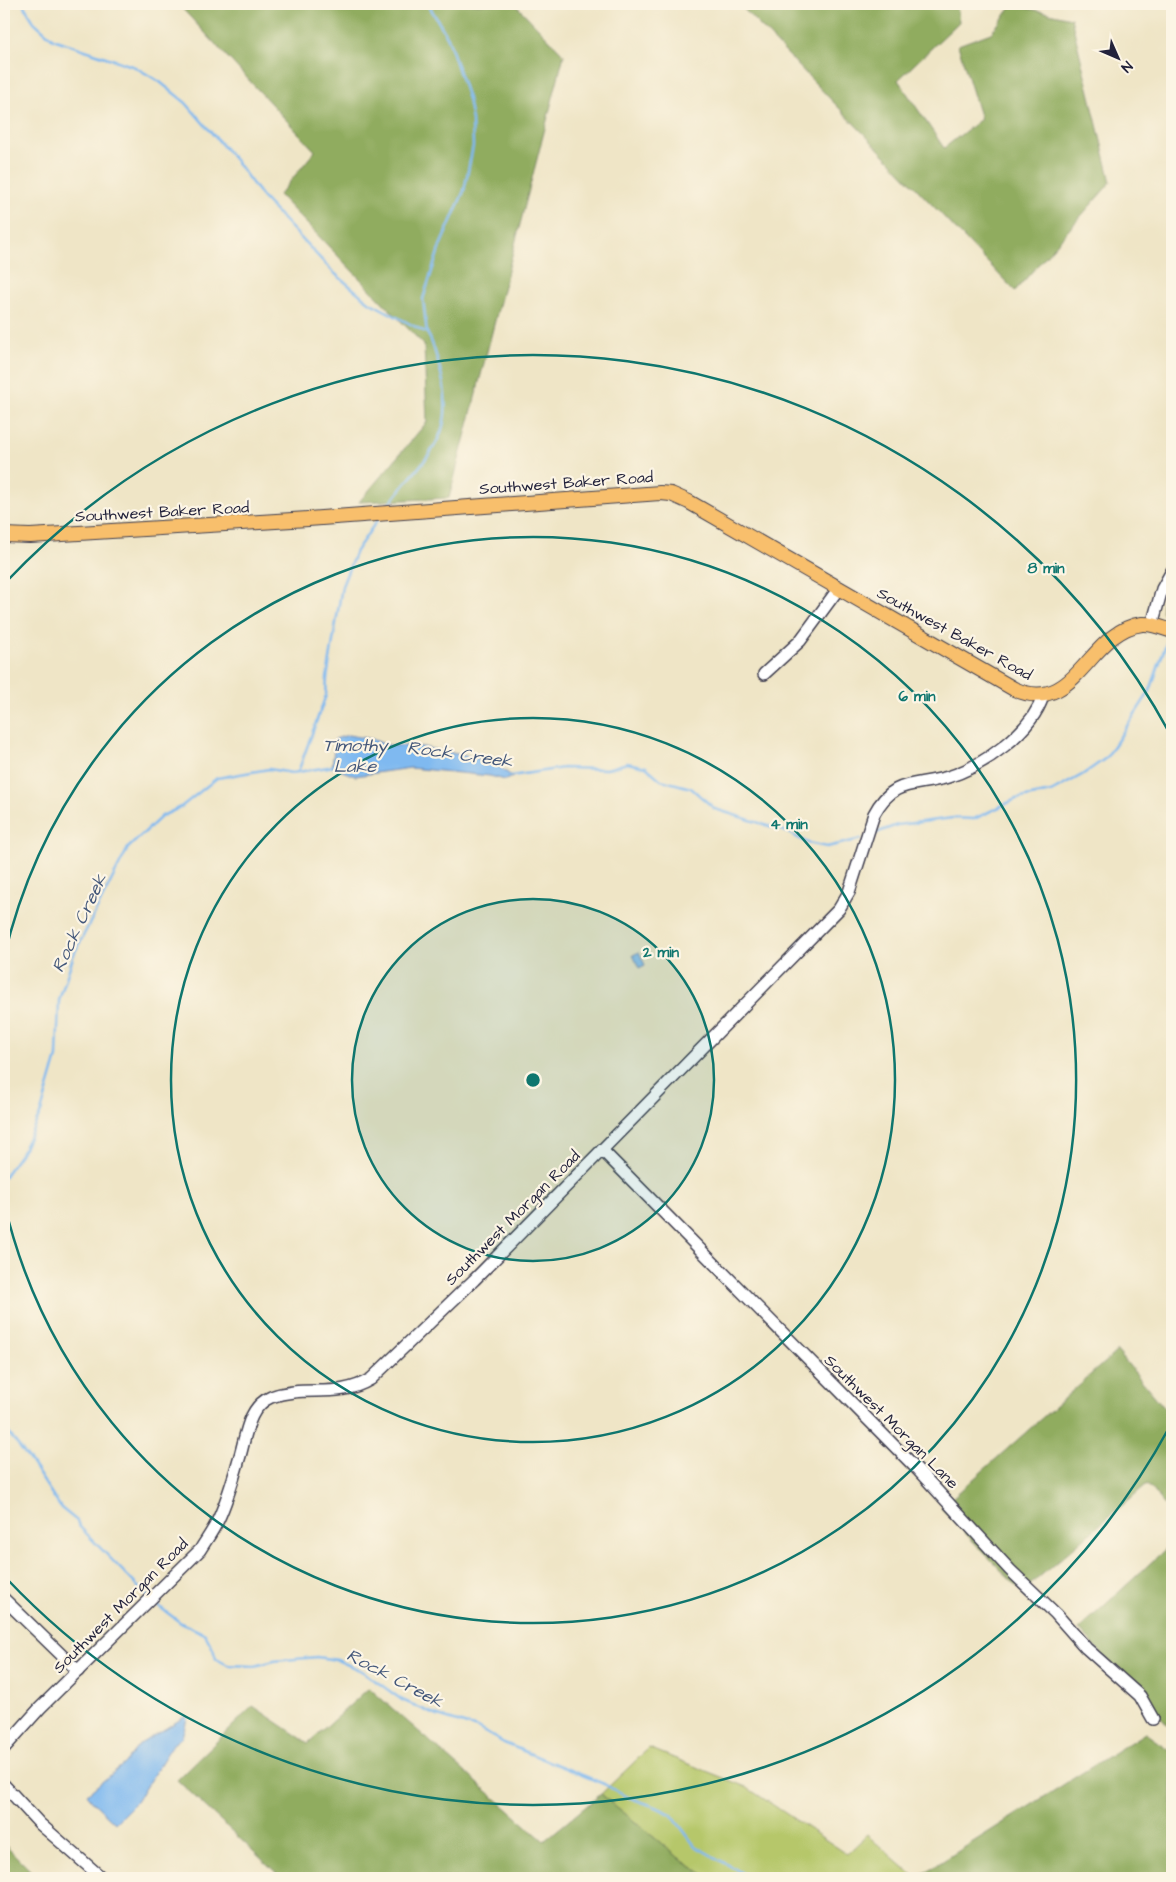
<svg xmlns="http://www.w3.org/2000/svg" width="1176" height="1882" viewBox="0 0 1176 1882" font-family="'Architects Daughter',sans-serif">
<rect width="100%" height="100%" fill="#fcf5e5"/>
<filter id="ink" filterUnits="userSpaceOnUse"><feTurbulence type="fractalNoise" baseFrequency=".02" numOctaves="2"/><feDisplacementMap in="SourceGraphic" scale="10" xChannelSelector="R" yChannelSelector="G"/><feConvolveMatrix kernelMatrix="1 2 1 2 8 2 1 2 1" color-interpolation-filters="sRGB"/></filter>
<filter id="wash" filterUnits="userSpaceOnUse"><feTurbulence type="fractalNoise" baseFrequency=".0096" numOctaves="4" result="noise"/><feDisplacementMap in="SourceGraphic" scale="20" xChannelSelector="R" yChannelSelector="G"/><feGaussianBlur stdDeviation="1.12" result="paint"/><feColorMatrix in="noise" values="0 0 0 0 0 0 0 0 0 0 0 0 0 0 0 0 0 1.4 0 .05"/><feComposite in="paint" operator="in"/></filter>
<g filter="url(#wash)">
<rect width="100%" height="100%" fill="#efe5c6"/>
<polygon fill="#b6c76a" stroke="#6c7452" points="649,1748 746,1787 847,1854 867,1835 916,1878 710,1878 684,1862 601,1794"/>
<g fill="#90ac5e" stroke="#59674c">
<polygon points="178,4 515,4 564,55 449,498 359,502 427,422 424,345 279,195 315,151"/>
<polygon points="739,4 957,4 959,22 898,80 944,148 981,119 958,45 991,33 1013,5 1071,18 1111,182 1015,291"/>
<path d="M1172,577v47c-18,-8 -8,-34 0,-47z"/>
<polygon points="1117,1351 1172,1417 1172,1514 1147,1484 1022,1592 941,1508"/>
<polygon points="1172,1543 1172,1730 1079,1629"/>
<polygon points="369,1688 544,1841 601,1794 684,1862 710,1878 282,1878 177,1780 253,1706 308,1743"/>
<polygon points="1145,1733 1172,1752 1172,1878 916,1878"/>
<polygon points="4,1844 38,1878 4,1878"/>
</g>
<g fill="#7fb9f0" stroke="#506e96">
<polygon points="348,735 372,739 386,745 423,747 491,761 513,777 505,780 490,776 410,768 355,776 332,767 335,739"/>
<polygon points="639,952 645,965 639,968 633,955"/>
<polygon points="186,1716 187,1719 182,1737 173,1744 136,1802 115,1823 94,1803 87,1794 124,1764 140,1744"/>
</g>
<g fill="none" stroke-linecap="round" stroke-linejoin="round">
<g stroke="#7fb9f0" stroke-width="2.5">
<path d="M23,4l11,18 19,17 82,28 25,15 26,21 49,57 28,38 70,74 36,30 58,31c7,10 9,24 13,36 20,74 -18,87 -54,140"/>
<polyline points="427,333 423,299 440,246 464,191 473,146 472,120 468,99 448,38 428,4"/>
<polyline points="298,772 326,695 327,678 342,586 356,551 378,519"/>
<polyline points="511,776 563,768 607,769 627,763 646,767 661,780 691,788 715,809 782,830 808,843 827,847 861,839"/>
<polyline points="871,835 897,825 953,818 974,819 1016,799 1051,792 1082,775 1106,758 1150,691 1169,635"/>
<polyline points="4,1177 23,1150 41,1112 57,1057 59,1000 74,954 128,848 162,816 181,807 217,778 269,769 292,773 334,766"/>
<polyline points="4,1427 31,1462 61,1508 77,1521 79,1526 147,1596"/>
<polyline points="153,1602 181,1623 205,1634 213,1649 216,1659 228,1665 255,1666 274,1661 317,1657 337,1660 362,1671 402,1700 438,1716 477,1728 504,1743 604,1784 625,1796 656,1807 671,1814 695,1846 751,1878"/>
</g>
</g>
</g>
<g filter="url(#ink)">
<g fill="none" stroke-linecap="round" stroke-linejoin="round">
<defs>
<g id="minor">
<polyline points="1152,625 1162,589 1172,571"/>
<polyline points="764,674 800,641 839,588"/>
<polyline points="602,1150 918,1470 1010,1570 1056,1614 1086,1648 1140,1696 1153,1719"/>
<polyline points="4,1599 78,1671"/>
<path d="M4,1748l36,-40 160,-158c6,-10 13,-19 18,-30 9,-19 15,-40 21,-61 7,-21 8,-52 32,-62 35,-13 65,3 100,-18l103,-99 365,-371 10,-17 25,-78c19,-36 41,-27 74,-37 35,-11 84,-45 95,-81"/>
<polyline points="4,1785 40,1824 102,1878"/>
</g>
<path id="major" d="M4,535l26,1 278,-17 352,-26 11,1 18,8 325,187c62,28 74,-58 128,-65 10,-1 21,4 30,7"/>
</defs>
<use href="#minor" stroke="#413f50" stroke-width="14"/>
<use href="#major" stroke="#413f50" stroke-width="16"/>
<use href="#minor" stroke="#fff" stroke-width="11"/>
<use href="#major" stroke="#f8bf6c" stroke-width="14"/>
</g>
</g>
<circle cx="533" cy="1080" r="181" fill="#0f766e" fill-opacity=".12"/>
<g fill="none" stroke="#0f766e" stroke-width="2.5">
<circle cx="533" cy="1080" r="181"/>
<circle cx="533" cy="1080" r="362"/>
<path d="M4 958A543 543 0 1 1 4 1202"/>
<path d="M1170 1426A725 725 0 0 1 7 1579M7 581A725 725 0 0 1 1170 734"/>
</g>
<g text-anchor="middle" stroke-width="4.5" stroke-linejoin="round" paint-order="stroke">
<g font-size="16" fill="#22223b" stroke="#fcf5e5">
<text transform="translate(566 482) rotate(-4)" y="6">Southwest Baker Road</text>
<text transform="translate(162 511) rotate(-3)" y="6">Southwest Baker Road</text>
<text transform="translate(955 633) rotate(29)" y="6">Southwest Baker Road</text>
<text transform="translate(512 1217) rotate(-45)" y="6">Southwest Morgan Road</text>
<text transform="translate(892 1421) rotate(45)" y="6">Southwest Morgan Lane</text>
<text transform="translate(120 1605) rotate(-45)" y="6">Southwest Morgan Road</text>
</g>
<g font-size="18" font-style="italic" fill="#43577a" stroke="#fcf5e5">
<text x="355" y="751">Timothy<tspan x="355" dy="21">Lake</tspan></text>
<text transform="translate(460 754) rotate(8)" y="6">Rock Creek</text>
<text transform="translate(79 923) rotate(-65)" y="6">Rock Creek</text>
<text transform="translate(395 1678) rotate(28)" y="6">Rock Creek</text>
</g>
</g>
<circle cx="533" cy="1080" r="8" fill="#0f766e" stroke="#fcf5e5" stroke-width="2.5"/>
<g font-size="15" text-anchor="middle" font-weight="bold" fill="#0f766e" stroke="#fcf5e5" stroke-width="4.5" stroke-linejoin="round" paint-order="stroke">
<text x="1046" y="573">8 min</text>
<text x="917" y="701">6 min</text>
<text x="789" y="829">4 min</text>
<text x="661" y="957">2 min</text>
</g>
<rect width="1176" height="1882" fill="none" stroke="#fcf5e5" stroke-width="20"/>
<g transform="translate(1118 58) rotate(135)" stroke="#fcf5e5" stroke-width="4" paint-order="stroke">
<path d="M0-4L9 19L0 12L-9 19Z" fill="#22223b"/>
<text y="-8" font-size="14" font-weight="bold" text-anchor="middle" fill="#22223b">N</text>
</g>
</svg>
